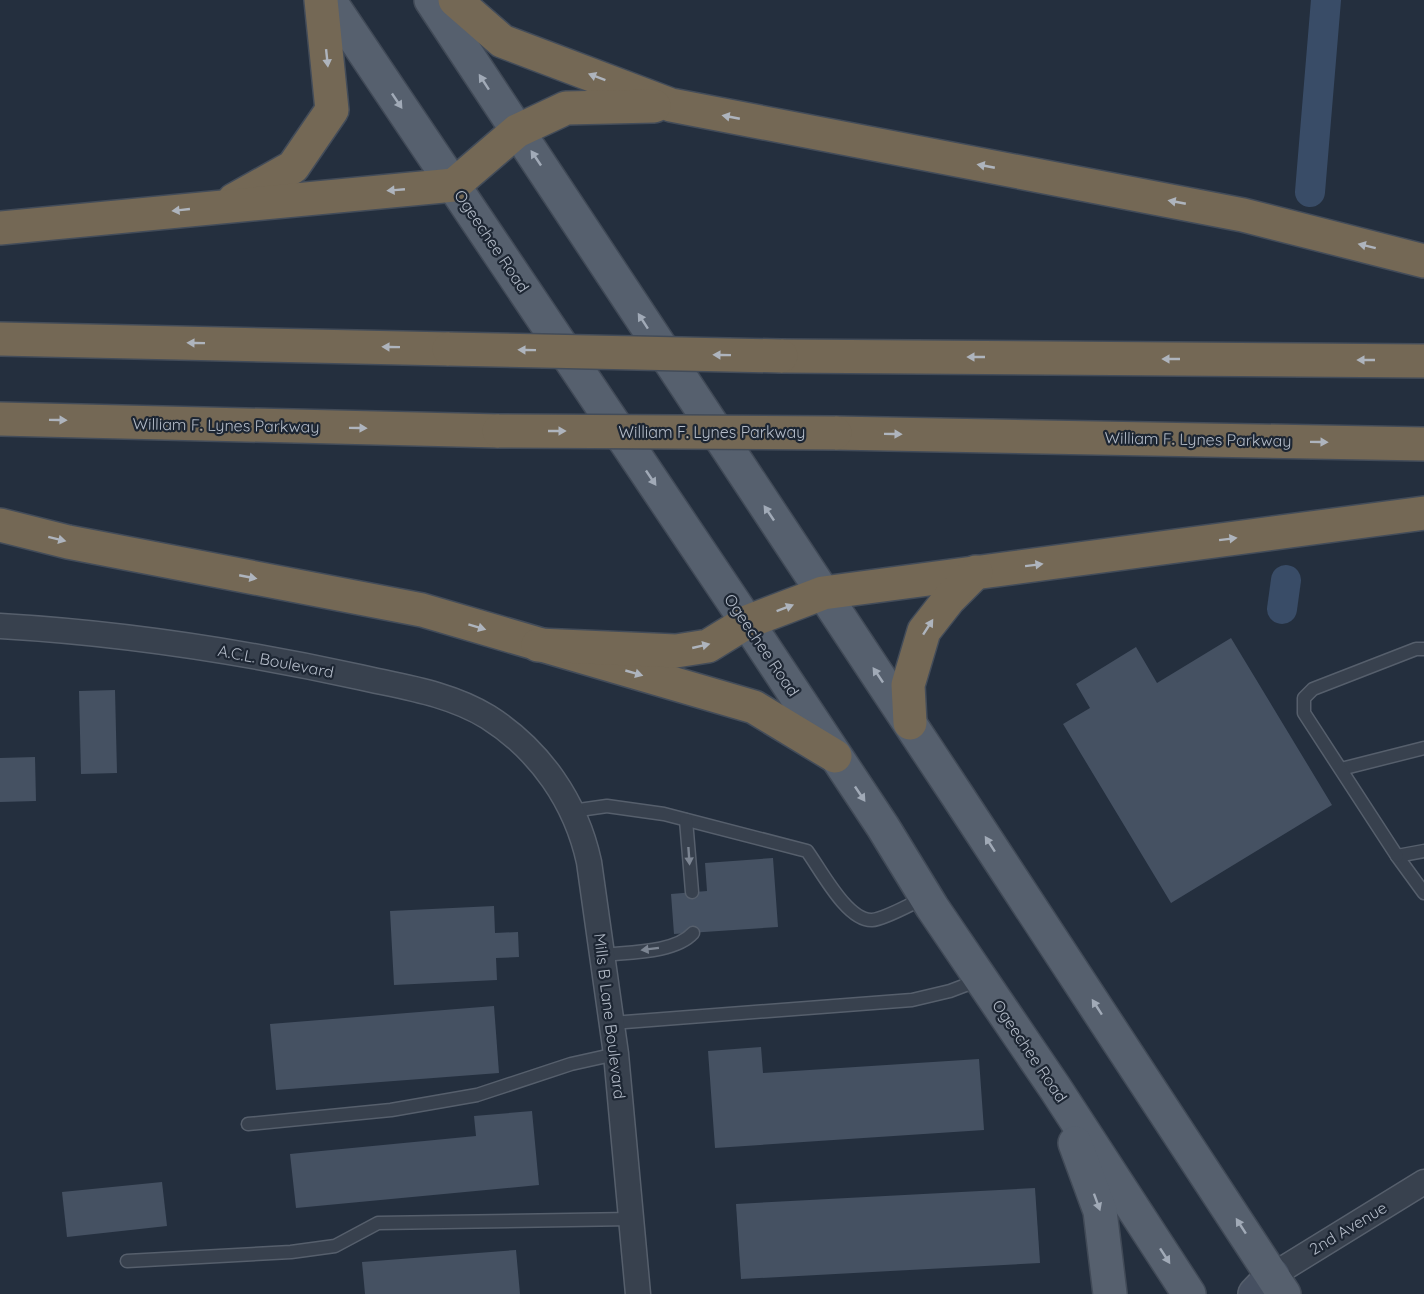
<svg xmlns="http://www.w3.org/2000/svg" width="1424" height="1294" viewBox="0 0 1424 1294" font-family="Quicksand,sans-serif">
<rect width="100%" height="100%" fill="#242f3e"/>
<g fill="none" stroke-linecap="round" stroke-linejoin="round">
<g stroke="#394c67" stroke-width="30">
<polyline points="1310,192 1326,0"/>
<polyline points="1282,609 1286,580"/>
</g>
</g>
<g fill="#455162">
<polygon points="1231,638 1332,805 1171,903 1063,724 1090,708 1076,684 1136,647 1157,683"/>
<polygon points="115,690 117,773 81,774 79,691"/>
<polygon points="35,757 36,801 0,802 0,758"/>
<polygon points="773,858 778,927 674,934 671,894 707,891 705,863"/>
<polygon points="494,906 495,933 518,932 519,957 496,958 497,980 394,985 390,911"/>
<polygon points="494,1006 499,1073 276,1090 270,1024"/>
<polygon points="761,1047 763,1073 979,1059 984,1130 715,1148 708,1051"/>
<polygon points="532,1111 539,1185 296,1208 290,1154 476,1136 474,1116"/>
<polygon points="162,1182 167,1226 67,1237 62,1192"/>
<polygon points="1035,1188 1040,1263 741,1279 736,1204"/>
<polygon points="516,1250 520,1294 365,1294 362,1262"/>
</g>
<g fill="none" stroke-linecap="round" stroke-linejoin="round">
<defs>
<g id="lane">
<polyline points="1341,769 1424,748"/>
<path d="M572,811l35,-5 57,8 143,37c14,19 40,70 65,69 13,-1 39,-16 52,-22"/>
<polyline points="686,820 692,892"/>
<polyline points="1424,851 1397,856 1424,893"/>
<polyline points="1397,856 1304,713 1304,698 1313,689 1416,649 1424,649"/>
<path d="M603,955c26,-3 72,-2 90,-22"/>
<polyline points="612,1023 912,1000 950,991 979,980"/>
<polyline points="248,1124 391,1110 477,1095 571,1064 616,1054"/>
<polyline points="127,1261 291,1252 335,1246 378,1223 631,1219"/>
</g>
<g id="street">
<path d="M0,626c121,7 240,25 359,51 44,10 90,16 129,40 52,33 88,85 101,145l27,192 22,240"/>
<polyline points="1273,1275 1424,1182"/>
</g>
<polyline id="secondary" points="1255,1294 1273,1275"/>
<g id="primary">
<polyline points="329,0 747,622 883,827 932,907 1055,1088 1189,1294"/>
<polyline points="431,0 957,795 1284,1294"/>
<polyline points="1075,1143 1100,1211 1110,1294"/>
</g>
<g id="highway">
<polyline points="455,0 502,41 671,105 1243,215 1424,261"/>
<polyline points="234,200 293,167 332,110 321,0"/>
<polyline points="0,228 454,185 517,131 566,108 654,106"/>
<polyline points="0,339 449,349"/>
<polyline points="781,356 1424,361"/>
<polyline points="0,419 499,431"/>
<polyline points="835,433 1424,444"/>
<polyline points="0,525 68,542 422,610 754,707 835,756"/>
<polyline points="538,645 676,651 708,646 747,622 823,593 1424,513"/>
<polyline points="910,723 908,685 924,631 949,599 976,572"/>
</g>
</defs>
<use href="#lane" stroke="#565f6c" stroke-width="15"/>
<use href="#street" stroke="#565f6c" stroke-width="27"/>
<use href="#secondary" stroke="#565f6c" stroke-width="36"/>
<use href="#primary" stroke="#414a57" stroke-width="36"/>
<use href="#highway" stroke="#434c59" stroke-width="36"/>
<use href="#lane" stroke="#38414e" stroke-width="12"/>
<use href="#street" stroke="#38414e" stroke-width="24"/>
<use href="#secondary" stroke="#465061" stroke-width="33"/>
<use href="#primary" stroke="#56606e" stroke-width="33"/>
<use href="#highway" stroke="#746855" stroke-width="33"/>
<defs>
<g id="highway-bridge">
<polyline points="449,349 781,356"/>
<polyline points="499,431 835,433"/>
</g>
</defs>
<use href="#highway-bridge" stroke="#434c59" stroke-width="36" stroke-linecap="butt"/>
<use href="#highway-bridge" stroke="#746855" stroke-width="33"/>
</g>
<defs><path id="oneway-solid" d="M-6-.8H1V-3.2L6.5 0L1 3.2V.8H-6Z" transform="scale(1.5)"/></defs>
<g fill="#aeb4bd">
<use href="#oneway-solid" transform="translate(327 58) rotate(84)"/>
<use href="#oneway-solid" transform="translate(597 77) rotate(-159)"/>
<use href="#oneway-solid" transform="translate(731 117) rotate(-169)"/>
<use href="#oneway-solid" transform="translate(986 166) rotate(-169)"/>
<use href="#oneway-solid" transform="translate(396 190) rotate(175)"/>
<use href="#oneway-solid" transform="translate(1177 202) rotate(-169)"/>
<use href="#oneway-solid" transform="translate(181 210) rotate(174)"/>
<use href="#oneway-solid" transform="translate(1367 246) rotate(-166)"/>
<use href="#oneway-solid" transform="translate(196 343) rotate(-179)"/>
<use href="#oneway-solid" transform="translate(391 347) rotate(-179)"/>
<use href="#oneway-solid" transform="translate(527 350) rotate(-179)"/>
<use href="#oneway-solid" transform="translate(722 355) rotate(-179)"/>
<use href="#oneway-solid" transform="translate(976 357) rotate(-180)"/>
<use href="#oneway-solid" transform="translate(1171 359) rotate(-180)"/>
<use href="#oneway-solid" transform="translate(1366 360) rotate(-180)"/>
<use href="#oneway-solid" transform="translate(58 420) rotate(1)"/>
<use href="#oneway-solid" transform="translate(358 428) rotate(1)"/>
<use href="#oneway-solid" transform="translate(557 431)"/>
<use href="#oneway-solid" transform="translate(893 434) rotate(1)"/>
<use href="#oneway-solid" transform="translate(1319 442) rotate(1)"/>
<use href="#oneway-solid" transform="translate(57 539) rotate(14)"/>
<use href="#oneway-solid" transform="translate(1228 539) rotate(-7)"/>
<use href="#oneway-solid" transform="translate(1034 565) rotate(-7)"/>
<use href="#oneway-solid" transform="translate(248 577) rotate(11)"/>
<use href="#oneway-solid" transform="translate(785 608) rotate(-21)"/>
<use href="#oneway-solid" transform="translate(477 627) rotate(17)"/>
<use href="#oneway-solid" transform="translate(928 627) rotate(-57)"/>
<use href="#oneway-solid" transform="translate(701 646) rotate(-13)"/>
<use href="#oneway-solid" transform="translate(634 673) rotate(16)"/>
</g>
<g fill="#a1aab7">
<use href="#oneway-solid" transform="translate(484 82) rotate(-123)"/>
<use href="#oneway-solid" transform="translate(397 101) rotate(56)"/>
<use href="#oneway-solid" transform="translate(536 158) rotate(-124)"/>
<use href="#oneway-solid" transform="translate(643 321) rotate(-123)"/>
<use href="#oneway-solid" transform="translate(651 478) rotate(56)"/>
<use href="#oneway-solid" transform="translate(769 513) rotate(-124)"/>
<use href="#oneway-solid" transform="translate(878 675) rotate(-124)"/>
<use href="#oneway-solid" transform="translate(860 794) rotate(56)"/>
<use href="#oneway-solid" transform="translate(990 844) rotate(-123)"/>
<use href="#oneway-solid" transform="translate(1097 1007) rotate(-123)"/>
<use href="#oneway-solid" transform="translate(1097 1202) rotate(70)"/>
<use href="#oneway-solid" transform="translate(1241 1226) rotate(-123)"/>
<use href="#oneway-solid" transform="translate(1165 1256) rotate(57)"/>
</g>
<g fill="#7c8592">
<use href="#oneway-solid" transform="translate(689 856) rotate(86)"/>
<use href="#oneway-solid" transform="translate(650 949) rotate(173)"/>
</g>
<g text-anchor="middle" stroke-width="4.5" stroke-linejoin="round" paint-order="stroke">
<g font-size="16" fill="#b4bcc9" stroke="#1d2633">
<text transform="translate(492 241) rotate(56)" y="6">Ogeechee Road</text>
<text transform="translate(226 425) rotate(1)" y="6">William F. Lynes Parkway</text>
<text x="712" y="438">William F. Lynes Parkway</text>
<text transform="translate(1198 439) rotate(1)" y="6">William F. Lynes Parkway</text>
<text transform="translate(762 645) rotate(56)" y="6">Ogeechee Road</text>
<text transform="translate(276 661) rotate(11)" y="6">A.C.L. Boulevard</text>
<text transform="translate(610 1016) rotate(83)" y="6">Mills B Lane Boulevard</text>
<text transform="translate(1030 1051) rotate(56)" y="6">Ogeechee Road</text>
<text transform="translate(1348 1228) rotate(-31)" y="6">2nd Avenue</text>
</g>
</g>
</svg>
